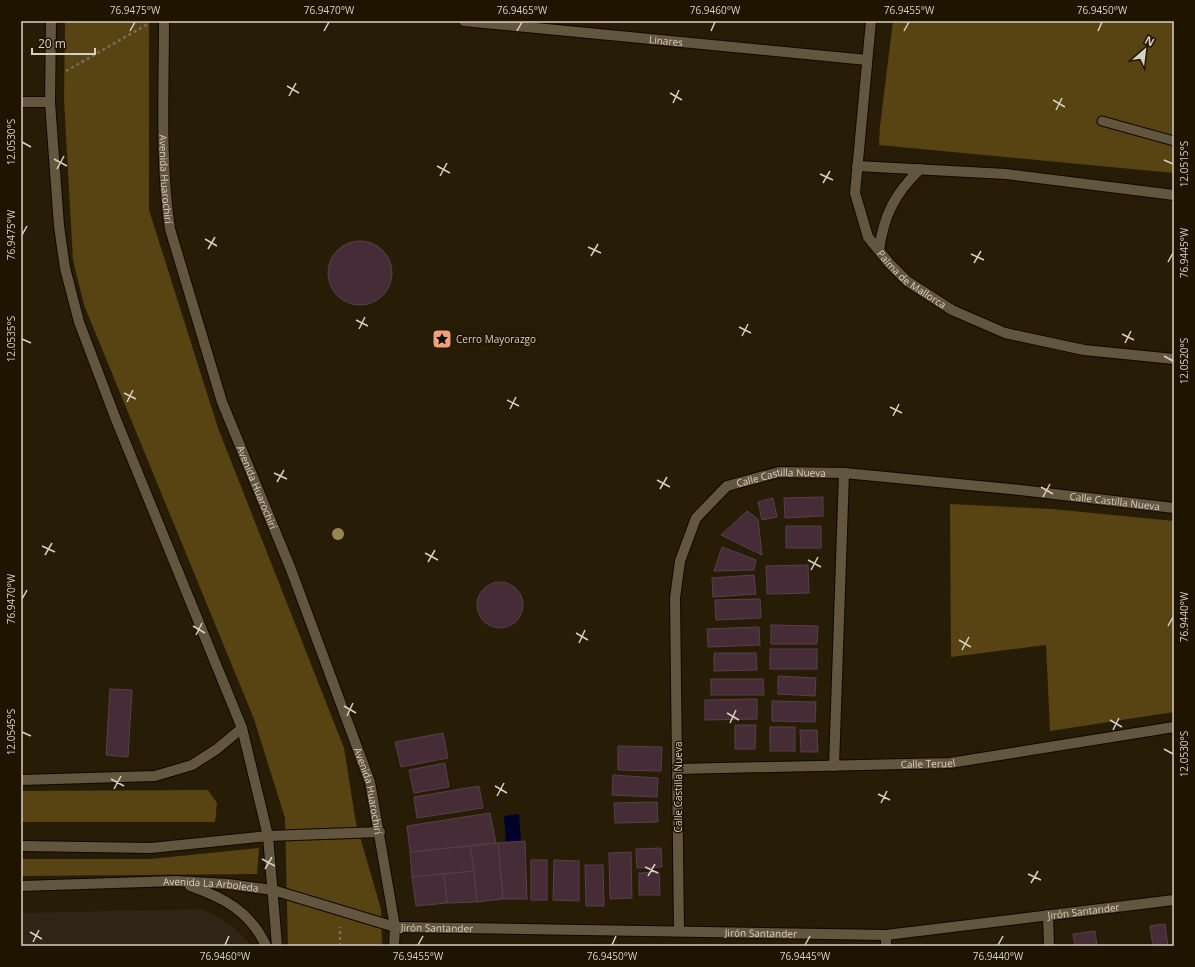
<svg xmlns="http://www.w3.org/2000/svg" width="1195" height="967" viewBox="0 0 1195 967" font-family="'Open Sans',sans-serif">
<rect width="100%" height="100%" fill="#271d06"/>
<polygon fill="#302416" points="202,909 233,926 252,946 21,946 21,913"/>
<g fill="#584312">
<polygon points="65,21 149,21 149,210 218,428 344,748 356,823 381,909 382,946 288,946 285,818 254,719 84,305 73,260 64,99"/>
<polygon points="893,21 1174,21 1174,173 879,145 880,126"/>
<polygon points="950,504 1052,509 1174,521 1174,712 1050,731 1046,645 951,657"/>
<polygon points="208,790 217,803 215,822 21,822 21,791"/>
<polygon points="259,848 257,874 21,876 21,859 151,859"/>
</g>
<polygon fill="#00002b" points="519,814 521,841 506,842 504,816"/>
<g fill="#452c36" stroke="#593f4a">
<circle cx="360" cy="273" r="32"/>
<polygon points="823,497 823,516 785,518 784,498"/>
<polygon points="773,498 777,517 762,520 758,502"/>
<polygon points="747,511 758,519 762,555 721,535"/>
<rect x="786" y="526" width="35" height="22"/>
<polygon points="722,547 756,560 754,570 714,571"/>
<polygon points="808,565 809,593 767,594 766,566"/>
<polygon points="754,575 756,594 713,597 712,578"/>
<circle cx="500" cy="605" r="23"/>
<polygon points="760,599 761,618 716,620 715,600"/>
<polygon points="771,625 818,626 817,644 771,644"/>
<polygon points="759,627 760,645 708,647 707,629"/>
<rect x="770" y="649" width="47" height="20"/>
<polygon points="714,653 756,653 757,670 714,671"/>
<polygon points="778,676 816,678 815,696 778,694"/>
<polygon points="711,679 763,679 764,695 711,695"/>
<polygon points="110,689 132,690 128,757 106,755"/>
<polygon points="757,699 757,719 705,720 705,700"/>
<polygon points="772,701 816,702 815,722 772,721"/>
<polygon points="735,725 756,725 755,749 735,749"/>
<rect x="770" y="727" width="25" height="24"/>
<polygon points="800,730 817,730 818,752 801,752"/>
<polygon points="443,733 448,758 401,767 395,742"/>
<polygon points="618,746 662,747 661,771 618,770"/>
<polygon points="445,763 449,787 414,793 409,770"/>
<polygon points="613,775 658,778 657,797 612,795"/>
<polygon points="479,786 483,808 417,818 414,797"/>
<polygon points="657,802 658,822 615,823 614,803"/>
<polygon points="490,813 496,843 410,852 407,826"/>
<polygon points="525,841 527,899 503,899 498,843"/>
<polygon points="498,843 503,899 477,902 470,846"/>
<polygon points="470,846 474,871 412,877 410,852"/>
<polygon points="661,848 662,867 637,868 636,849"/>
<polygon points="631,852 632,898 610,899 609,853"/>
<rect x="531" y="860" width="16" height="40"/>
<polygon points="554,860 579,861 579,901 553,900"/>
<polygon points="585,865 603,865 604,906 586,906"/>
<polygon points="474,871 477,902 447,903 444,874"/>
<polygon points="659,872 660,895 639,895 639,873"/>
<polygon points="444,874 447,903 416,906 412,877"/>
<polygon points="1165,924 1168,946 1153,946 1150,926"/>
<polygon points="1095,931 1097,946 1075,946 1073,934"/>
</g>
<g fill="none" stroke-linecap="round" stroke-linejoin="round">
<defs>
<polyline id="service" points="1102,121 1174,141"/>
<g id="minor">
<path id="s1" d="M464,21l403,39"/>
<path id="s2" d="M871,21l-16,172 13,44 21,26 18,18 45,29 53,23 79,17 90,9"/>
<polyline points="21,102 50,102"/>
<polyline points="857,166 1006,174 1174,195"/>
<path d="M879,250c5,-36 16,-56 41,-81"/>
<polyline points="834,766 844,473"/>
<path id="s3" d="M678,769l272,-6 224,-36"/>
<polyline points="21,780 155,776 192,765 217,749 242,728"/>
<polyline points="1048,915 1049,946"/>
<path id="s4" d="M395,927l491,8 288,-35"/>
<path id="s5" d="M679,931l-4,-333 5,-37 16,-43 31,-32 52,-14 65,1 176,17 154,18"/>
<polyline points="886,935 886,946"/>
</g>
<g id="tertiary">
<polyline points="51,21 50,102 59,226 65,268 79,322 115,417 242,728 268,836 277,946"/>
<path id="s6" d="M164,21c0,69 -4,140 6,208l52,173 68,165 80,215 25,145 -1,19"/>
<polyline points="21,846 151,848 268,836 380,832"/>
<path id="s7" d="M21,886l155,-5 52,3 45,6 122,37"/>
<path d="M190,886c33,11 61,26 76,60"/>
</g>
</defs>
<use href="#service" stroke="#100700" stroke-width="11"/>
<use href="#minor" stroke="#100700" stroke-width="12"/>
<use href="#tertiary" stroke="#100700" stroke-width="12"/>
<g stroke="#766e5b" stroke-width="2.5" stroke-dasharray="3 3" stroke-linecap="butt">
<polyline points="66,71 148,24"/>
<polyline points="340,946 340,927"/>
</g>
<use href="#service" stroke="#62563e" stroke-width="9"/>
<use href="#minor" stroke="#62563e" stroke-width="10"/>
<use href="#tertiary" stroke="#62563e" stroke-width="10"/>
</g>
<circle fill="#9a8454" cx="338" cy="534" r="6"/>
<path fill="none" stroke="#d7d1c3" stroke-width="1.5" d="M130,31l5,-9M324,31l5,-9M517,31l5,-9M711,31l4,-9M904,31l5,-9M1098,31l4,-9M287,86l12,7M670,93l12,7M289,96l7,-13M1053,100l12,7M673,103l6,-13M1056,110l6,-12M22,142l9,5M54,159l13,7M1164,160l9,4M437,166l13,7M57,169l7,-13M820,174l13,6M440,176l7,-13M823,183l7,-12M22,235l5,-9M205,239l12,7M588,247l13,6M208,249l7,-12M971,254l13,6M591,256l7,-12M1168,262l5,-9M974,263l7,-12M356,320l12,6M739,327l12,6M359,329l6,-12M1122,334l12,6M742,336l6,-12M22,339l9,4M1125,343l6,-12M1164,356l9,5M124,393l12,6M507,400l12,6M127,402l6,-12M890,407l12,6M510,409l6,-12M893,416l6,-12M274,473l13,6M657,480l13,7M277,482l7,-12M1041,487l12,7M660,489l7,-12M1043,497l7,-13M42,546l13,6M425,553l13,7M45,555l7,-12M808,560l13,7M428,562l7,-12M811,570l7,-13M22,599l5,-9M193,626l12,7M1168,626l5,-9M576,633l12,7M196,635l6,-12M959,640l12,7M579,643l6,-13M962,650l7,-13M344,706l12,7M727,713l12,7M347,716l6,-13M1110,720l12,7M730,723l6,-13M1113,730l6,-12M22,732l9,4M1164,749l9,5M111,779l13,7M495,786l12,7M114,789l7,-13M878,794l12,6M497,796l7,-13M881,803l6,-12M262,859l13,7M645,867l13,6M265,869l7,-12M1028,874l13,6M648,876l7,-12M1031,883l7,-12M30,932l12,7M33,942l6,-12M225,945l4,-9M418,945l5,-9M612,945l4,-9M805,945l5,-9M998,945l5,-9"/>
<defs>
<symbol id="sight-square" viewBox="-11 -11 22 22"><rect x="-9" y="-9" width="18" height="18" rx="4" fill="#f1a17c" stroke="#1e1400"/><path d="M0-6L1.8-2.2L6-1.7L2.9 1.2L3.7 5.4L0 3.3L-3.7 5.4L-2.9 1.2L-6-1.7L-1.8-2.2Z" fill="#111"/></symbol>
</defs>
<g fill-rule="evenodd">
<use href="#sight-square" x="431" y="328" width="22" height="22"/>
</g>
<g text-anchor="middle" stroke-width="3" stroke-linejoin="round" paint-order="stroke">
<g font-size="10" fill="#d7d1c3" stroke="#1e1400">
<text dy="4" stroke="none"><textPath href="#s1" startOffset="203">Linares</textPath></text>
<text dy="4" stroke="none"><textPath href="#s6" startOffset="158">Avenida Huarochirí</textPath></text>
<text dy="4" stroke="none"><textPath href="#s2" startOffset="280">Palma de Mallorca</textPath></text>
<text dy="4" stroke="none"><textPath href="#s5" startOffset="516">Calle Castilla Nueva</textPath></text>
<text dy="4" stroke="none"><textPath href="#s6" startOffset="481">Avenida Huarochirí</textPath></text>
<text dy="4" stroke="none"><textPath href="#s5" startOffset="852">Calle Castilla Nueva</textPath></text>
<text dy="4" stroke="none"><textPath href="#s3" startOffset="250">Calle Teruel</textPath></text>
<text transform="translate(678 787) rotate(-90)" y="4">Calle Castilla Nueva</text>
<text dy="4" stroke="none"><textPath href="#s6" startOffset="805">Avenida Huarochirí</textPath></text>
<text dy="4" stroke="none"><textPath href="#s7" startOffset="190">Avenida La Arboleda</textPath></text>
<text dy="4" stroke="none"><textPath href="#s4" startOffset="690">Jirón Santander</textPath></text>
<text dy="4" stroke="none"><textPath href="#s4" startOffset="42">Jirón Santander</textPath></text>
<text dy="4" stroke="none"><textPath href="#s4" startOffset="366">Jirón Santander</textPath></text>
</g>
<g font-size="10" fill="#d7d1c3" stroke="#1e1400" text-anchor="start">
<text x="456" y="343">Cerro Mayorazgo</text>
</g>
</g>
<rect width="1195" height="967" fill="none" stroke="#1e1400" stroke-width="44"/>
<g transform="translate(1145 50) rotate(28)" stroke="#1e1400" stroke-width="3" paint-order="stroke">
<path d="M0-3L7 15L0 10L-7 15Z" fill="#d7d1c3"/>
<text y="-6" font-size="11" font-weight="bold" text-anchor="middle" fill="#d7d1c3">N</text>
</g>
<path d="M32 48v6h63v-6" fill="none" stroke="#d7d1c3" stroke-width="2"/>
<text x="38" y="48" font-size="12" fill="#d7d1c3" stroke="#1e1400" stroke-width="3" paint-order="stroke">20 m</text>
<rect x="22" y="22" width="1151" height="923" fill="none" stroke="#d7d1c3" stroke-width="1.5"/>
<g font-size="10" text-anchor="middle" fill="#d7d1c3">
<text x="135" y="14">76.9475°W</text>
<text x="329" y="14">76.9470°W</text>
<text x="522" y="14">76.9465°W</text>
<text x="715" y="14">76.9460°W</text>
<text x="909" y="14">76.9455°W</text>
<text x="1102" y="14">76.9450°W</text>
<text transform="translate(11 142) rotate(-90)" y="4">12.0530°S</text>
<text transform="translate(1184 164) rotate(-90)" y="4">12.0515°S</text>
<text transform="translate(11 235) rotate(-90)" y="4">76.9475°W</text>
<text transform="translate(1184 253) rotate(-90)" y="4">76.9445°W</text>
<text transform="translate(11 339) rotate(-90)" y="4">12.0535°S</text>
<text transform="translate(1184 361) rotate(-90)" y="4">12.0520°S</text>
<text transform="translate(11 599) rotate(-90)" y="4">76.9470°W</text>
<text transform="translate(1184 617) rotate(-90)" y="4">76.9440°W</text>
<text transform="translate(11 732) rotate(-90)" y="4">12.0545°S</text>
<text transform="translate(1184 754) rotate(-90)" y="4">12.0530°S</text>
<text x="225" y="960">76.9460°W</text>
<text x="418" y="960">76.9455°W</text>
<text x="612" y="960">76.9450°W</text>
<text x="805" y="960">76.9445°W</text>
<text x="998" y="960">76.9440°W</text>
</g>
</svg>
